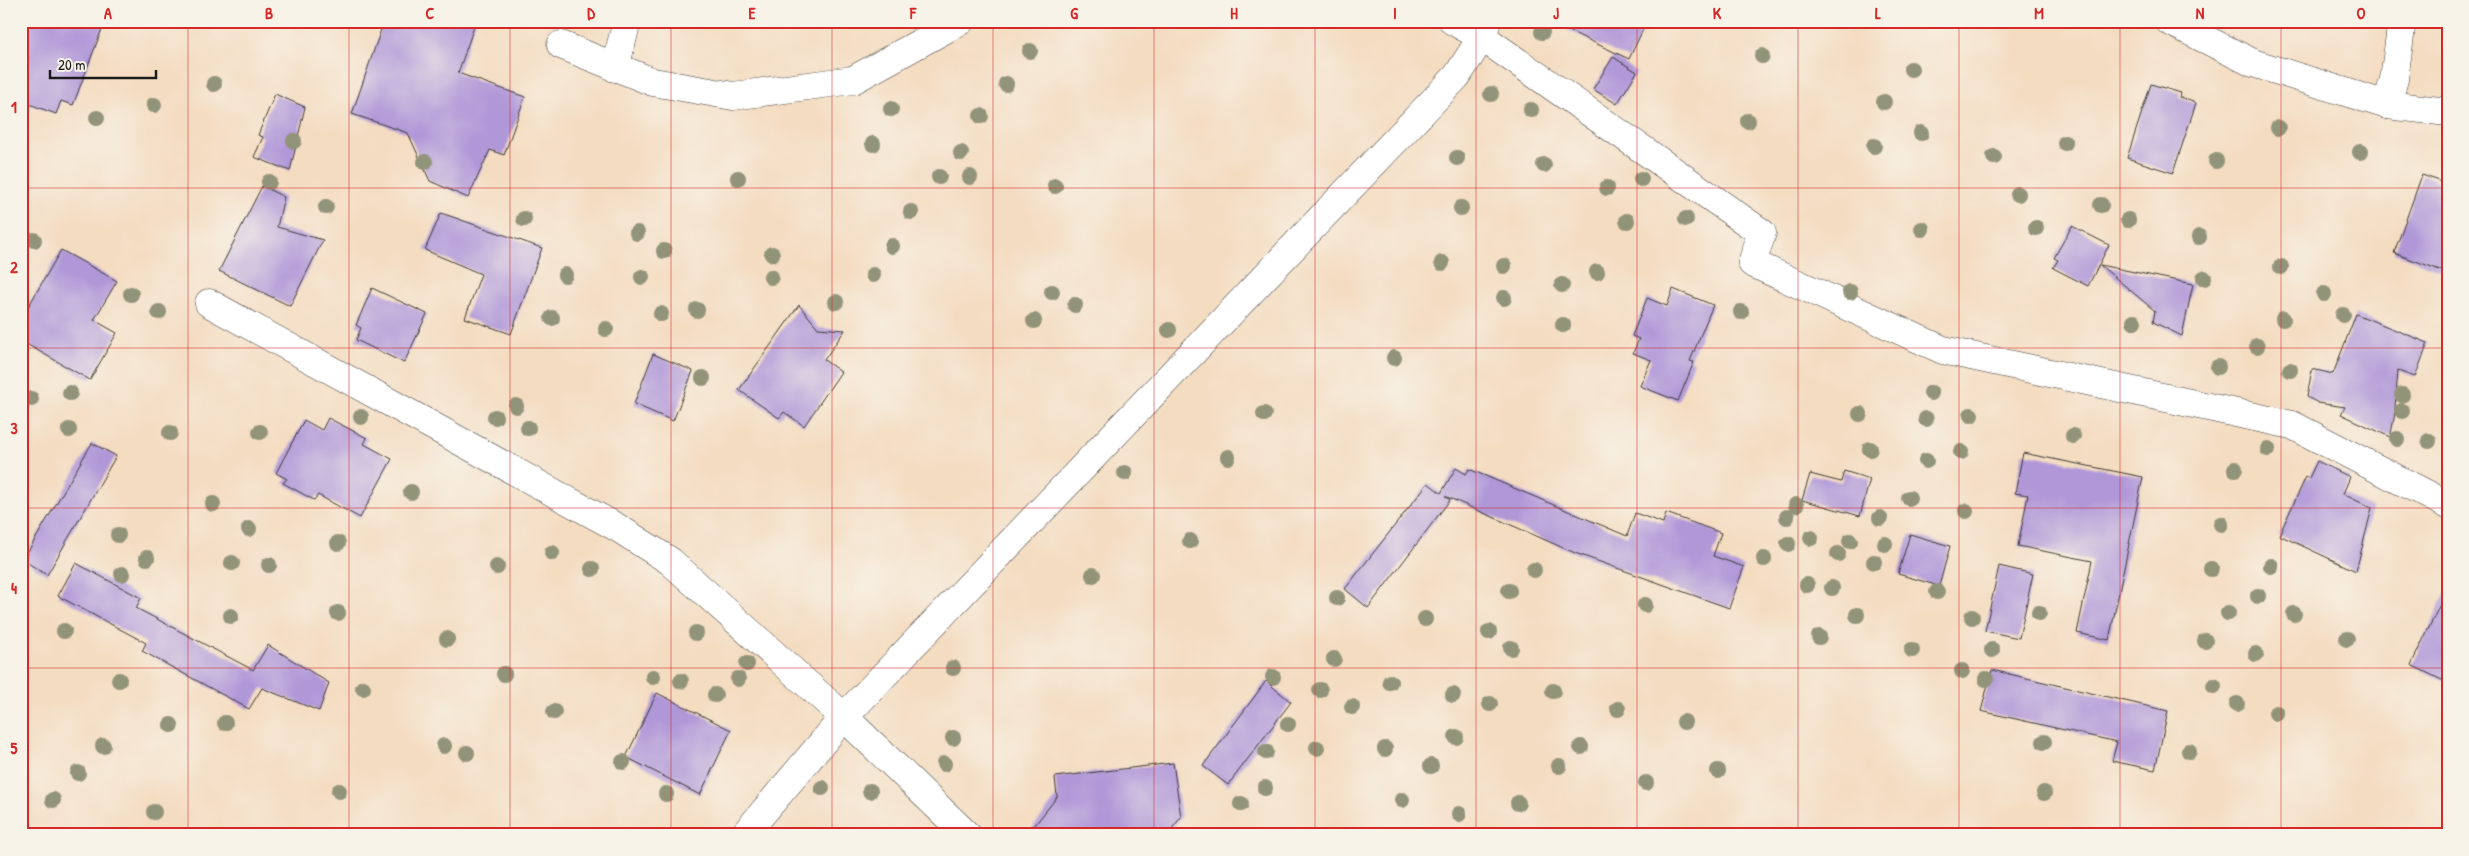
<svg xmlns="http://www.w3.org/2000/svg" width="2469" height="856" viewBox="0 0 2469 856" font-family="'Patrick Hand',sans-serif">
<rect width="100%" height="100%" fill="#f7f3e8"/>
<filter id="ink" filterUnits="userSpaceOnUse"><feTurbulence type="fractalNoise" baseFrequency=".02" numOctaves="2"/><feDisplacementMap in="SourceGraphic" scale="10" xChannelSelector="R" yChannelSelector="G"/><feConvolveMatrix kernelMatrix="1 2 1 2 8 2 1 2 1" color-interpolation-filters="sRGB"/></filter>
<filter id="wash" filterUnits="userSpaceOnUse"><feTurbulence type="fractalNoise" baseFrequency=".0096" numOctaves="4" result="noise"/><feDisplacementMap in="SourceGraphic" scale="20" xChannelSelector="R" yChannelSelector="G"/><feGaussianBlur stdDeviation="1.12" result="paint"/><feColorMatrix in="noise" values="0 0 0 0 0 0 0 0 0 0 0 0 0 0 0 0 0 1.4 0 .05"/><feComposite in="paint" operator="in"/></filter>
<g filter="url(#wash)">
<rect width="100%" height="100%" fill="#f4dcc1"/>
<g id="blocks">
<g fill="#b098d8">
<polygon points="21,21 105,21 73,105 61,101 56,114 21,101"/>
<polygon points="384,21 476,21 458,73 525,97 504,155 490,150 468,198 430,181 408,133 352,114"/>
<polygon points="1548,21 1647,21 1629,59"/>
<polygon points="1613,57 1637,72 1617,104 1593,89"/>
<polygon points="2151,84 2181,93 2179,97 2196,103 2173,173 2127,158"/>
<polygon points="275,94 305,107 290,171 254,157 263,137 258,135"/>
<polygon points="2422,175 2448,184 2448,273 2394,253"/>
<polygon points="262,186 284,197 277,227 323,240 290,306 219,271"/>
<polygon points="441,213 542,248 511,334 465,318 481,274 425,250"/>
<polygon points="2072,226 2109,245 2088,286 2053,268 2058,260 2054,258"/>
<polygon points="61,250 117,281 94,320 117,333 90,380 21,341 21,319"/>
<polygon points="2100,265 2193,284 2182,336 2153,322 2155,311"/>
<polygon points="372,288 427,314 404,363 356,340 361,328 356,325"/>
<polygon points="1673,289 1713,305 1690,361 1694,362 1678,401 1640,386 1651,360 1633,353 1639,339 1632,336 1647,298 1667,306"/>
<polygon points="799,305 818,328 845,330 824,360 841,372 804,426 784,412 779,418 739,390"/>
<polygon points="2356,314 2428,343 2415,377 2398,371 2394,419 2390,437 2341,414 2345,407 2318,403 2307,397 2312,369 2333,374"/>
<polygon points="653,354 693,371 673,421 634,404"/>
<polygon points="328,418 367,438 364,444 392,459 360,518 318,495 314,500 283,483 287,479 276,473 304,420 322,430"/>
<polygon points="92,443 116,456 47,575 23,560"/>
<polygon points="2023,453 2143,477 2109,640 2077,633 2092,561 2018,546 2028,495 2015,493"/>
<polygon points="2317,461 2350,477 2343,494 2372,508 2356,571 2279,535 2306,477 2309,478"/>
<polygon points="1456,468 1466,474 1469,469 1627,536 1635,513 1663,523 1666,513 1721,533 1713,556 1744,567 1729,608 1575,553 1445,496 1450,500 1368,608 1345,589 1428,483 1441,493"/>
<polygon points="1844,471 1870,479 1860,516 1802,500 1810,474 1841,482"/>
<polygon points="1910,534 1950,546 1939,586 1898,574"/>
<polygon points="76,563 141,598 136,608 253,670 268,645 329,683 319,711 262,688 249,709 142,651 146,643 58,596"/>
<polygon points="1999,566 2033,574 2019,638 1985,631"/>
<polygon points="2448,588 2448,683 2411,665"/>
<polygon points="1992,670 2168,711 2155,770 2112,761 2117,742 1981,711"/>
<polygon points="1266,681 1291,702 1228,785 1203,766"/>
<polygon points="657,693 731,730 700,795 626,757"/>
<polygon points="1173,763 1181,817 1167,835 1027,835 1057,797 1055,777"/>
</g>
</g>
</g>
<g filter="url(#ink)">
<use href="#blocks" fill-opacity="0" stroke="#3c3935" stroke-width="1"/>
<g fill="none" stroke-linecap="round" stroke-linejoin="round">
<defs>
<g id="minor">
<polyline points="1453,21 1482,37 1762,233 1752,263 1943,350 2292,425 2448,505"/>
<polyline points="2169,21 2253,63 2387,105 2448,112"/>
<polyline points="561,45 653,82 733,96 853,80 960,21"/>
<polyline points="615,68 627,21"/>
<polyline points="2387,105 2394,79 2402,21"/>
<polyline points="209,303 618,528 670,561 844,717 967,835"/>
<polyline points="744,835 844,717 1457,76 1482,37 1487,21"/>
</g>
</defs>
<use href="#minor" stroke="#3c3935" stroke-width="29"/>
<use href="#minor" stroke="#fff" stroke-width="28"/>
</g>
<g fill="#92947a">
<circle cx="1542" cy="32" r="8"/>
<circle cx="1030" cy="51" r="8"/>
<circle cx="1762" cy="56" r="8"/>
<circle cx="1911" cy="69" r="8"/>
<circle cx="214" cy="84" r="8"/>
<circle cx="1006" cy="84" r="8"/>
<circle cx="1491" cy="94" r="8"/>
<circle cx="1884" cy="102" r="8"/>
<circle cx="154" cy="105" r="8"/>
<circle cx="891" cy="109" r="8"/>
<circle cx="1531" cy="110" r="8"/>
<circle cx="981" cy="116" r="8"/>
<circle cx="97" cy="118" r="8"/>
<circle cx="1748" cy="121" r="8"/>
<circle cx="2278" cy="128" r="8"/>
<circle cx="1921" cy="133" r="8"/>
<circle cx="294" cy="141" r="8"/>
<circle cx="2065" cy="143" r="8"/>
<circle cx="873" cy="144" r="8"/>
<circle cx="1874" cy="146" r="8"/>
<circle cx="2360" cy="152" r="8"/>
<circle cx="961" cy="153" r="8"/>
<circle cx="1994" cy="157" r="8"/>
<circle cx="1457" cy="158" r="8"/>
<circle cx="2216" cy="161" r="8"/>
<circle cx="425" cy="162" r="8"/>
<circle cx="1544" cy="165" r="8"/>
<circle cx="939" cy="177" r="8"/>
<circle cx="970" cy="177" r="8"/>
<circle cx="738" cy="178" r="8"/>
<circle cx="1641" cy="179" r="8"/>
<circle cx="269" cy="182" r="8"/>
<circle cx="1055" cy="186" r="8"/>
<circle cx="1607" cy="188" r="8"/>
<circle cx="2018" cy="194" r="8"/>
<circle cx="2101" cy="205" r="8"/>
<circle cx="326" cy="207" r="8"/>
<circle cx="1461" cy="208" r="8"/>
<circle cx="911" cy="212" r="8"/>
<circle cx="524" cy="219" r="8"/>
<circle cx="1686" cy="219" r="8"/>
<circle cx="2128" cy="220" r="8"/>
<circle cx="1627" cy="221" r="8"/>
<circle cx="2036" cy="228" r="8"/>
<circle cx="1922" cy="229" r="8"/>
<circle cx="637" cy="233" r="8"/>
<circle cx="2199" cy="237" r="8"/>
<circle cx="34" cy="240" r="8"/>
<circle cx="892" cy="246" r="8"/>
<circle cx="664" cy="251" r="8"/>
<circle cx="772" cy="254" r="8"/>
<circle cx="1442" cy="263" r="8"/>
<circle cx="1504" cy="266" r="8"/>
<circle cx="2281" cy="267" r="8"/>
<circle cx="1597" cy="272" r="8"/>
<circle cx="565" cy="275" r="8"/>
<circle cx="873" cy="275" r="8"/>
<circle cx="642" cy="277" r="8"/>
<circle cx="771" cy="277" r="8"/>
<circle cx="2204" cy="278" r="8"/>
<circle cx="1562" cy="285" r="8"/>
<circle cx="1052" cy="292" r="8"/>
<circle cx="1850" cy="292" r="8"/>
<circle cx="131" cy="294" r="8"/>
<circle cx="2324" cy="294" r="8"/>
<circle cx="1504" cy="298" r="8"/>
<circle cx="836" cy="302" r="8"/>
<circle cx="1075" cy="305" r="8"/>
<circle cx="697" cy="310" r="8"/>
<circle cx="159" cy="312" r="8"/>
<circle cx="1741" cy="312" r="8"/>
<circle cx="661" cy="314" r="8"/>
<circle cx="2343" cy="315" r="8"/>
<circle cx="552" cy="318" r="8"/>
<circle cx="2283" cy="319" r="8"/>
<circle cx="1034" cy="321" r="8"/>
<circle cx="2134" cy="322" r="8"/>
<circle cx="1563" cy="325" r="8"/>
<circle cx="606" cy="329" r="8"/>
<circle cx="1169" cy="330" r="8"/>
<circle cx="2257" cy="346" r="8"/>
<circle cx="1394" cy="358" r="8"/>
<circle cx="2218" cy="367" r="8"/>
<circle cx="2290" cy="370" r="8"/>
<circle cx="703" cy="378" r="8"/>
<circle cx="70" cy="393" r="8"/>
<circle cx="1931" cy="393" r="8"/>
<circle cx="2402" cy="395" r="8"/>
<circle cx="31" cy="399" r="8"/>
<circle cx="516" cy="406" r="8"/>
<circle cx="2402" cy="411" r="8"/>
<circle cx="1264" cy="414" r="8"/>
<circle cx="1860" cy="414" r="8"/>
<circle cx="1971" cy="415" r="8"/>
<circle cx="361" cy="417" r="8"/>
<circle cx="495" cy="417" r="8"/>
<circle cx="1926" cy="419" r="8"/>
<circle cx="528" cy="428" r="8"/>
<circle cx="69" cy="430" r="8"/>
<circle cx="260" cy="432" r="8"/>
<circle cx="170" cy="433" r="8"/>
<circle cx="2073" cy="436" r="8"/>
<circle cx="2397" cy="439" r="8"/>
<circle cx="2429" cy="441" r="8"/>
<circle cx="1870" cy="449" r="8"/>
<circle cx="2268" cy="449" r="8"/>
<circle cx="1961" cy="452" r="8"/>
<circle cx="1228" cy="457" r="8"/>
<circle cx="1926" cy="461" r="8"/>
<circle cx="2235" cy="469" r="8"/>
<circle cx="1125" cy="473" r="8"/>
<circle cx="411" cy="492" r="8"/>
<circle cx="1909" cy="498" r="8"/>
<circle cx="213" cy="504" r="8"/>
<circle cx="1796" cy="505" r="8"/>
<circle cx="1966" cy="511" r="8"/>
<circle cx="1787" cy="517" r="8"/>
<circle cx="1880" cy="518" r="8"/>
<circle cx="2221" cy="524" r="8"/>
<circle cx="249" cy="529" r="8"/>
<circle cx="118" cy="535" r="8"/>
<circle cx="1811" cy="538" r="8"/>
<circle cx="1190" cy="541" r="8"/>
<circle cx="1850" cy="541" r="8"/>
<circle cx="338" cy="543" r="8"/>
<circle cx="1788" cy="544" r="8"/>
<circle cx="1885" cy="544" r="8"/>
<circle cx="552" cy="553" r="8"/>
<circle cx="1838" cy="554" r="8"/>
<circle cx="147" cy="558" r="8"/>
<circle cx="1764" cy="559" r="8"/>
<circle cx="1874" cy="562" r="8"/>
<circle cx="232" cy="563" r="8"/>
<circle cx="269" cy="565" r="8"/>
<circle cx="2271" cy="566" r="8"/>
<circle cx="497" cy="567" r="8"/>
<circle cx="592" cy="569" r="8"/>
<circle cx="2211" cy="569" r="8"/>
<circle cx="1534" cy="570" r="8"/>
<circle cx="122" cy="574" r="8"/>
<circle cx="1093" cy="575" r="8"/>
<circle cx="1807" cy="585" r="8"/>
<circle cx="1832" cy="588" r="8"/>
<circle cx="1509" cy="591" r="8"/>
<circle cx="1937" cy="592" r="8"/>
<circle cx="2258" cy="596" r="8"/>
<circle cx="1337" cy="598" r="8"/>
<circle cx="1645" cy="605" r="8"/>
<circle cx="338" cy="613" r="8"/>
<circle cx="2039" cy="613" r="8"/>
<circle cx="2228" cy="613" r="8"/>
<circle cx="2294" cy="614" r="8"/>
<circle cx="1857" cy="615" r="8"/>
<circle cx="231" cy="616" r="8"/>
<circle cx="1972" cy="617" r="8"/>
<circle cx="1425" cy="619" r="8"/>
<circle cx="64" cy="631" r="8"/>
<circle cx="1489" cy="632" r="8"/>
<circle cx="696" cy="633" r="8"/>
<circle cx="1819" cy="637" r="8"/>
<circle cx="447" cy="639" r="8"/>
<circle cx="2347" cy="639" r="8"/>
<circle cx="2205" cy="641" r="8"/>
<circle cx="1511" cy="648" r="8"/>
<circle cx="1912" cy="650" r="8"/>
<circle cx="1992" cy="650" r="8"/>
<circle cx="2256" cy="654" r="8"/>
<circle cx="1334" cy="659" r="8"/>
<circle cx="747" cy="664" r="8"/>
<circle cx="953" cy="668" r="8"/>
<circle cx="1962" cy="671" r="8"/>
<circle cx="504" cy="674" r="8"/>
<circle cx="653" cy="677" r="8"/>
<circle cx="1273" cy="677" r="8"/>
<circle cx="738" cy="679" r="8"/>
<circle cx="1986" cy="679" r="8"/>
<circle cx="119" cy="680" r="8"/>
<circle cx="681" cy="681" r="8"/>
<circle cx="1390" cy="682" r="8"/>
<circle cx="2214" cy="686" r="8"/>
<circle cx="363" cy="688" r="8"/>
<circle cx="1320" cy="690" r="8"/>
<circle cx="1553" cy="691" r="8"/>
<circle cx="715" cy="695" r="8"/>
<circle cx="1453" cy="695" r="8"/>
<circle cx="1490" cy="704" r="8"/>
<circle cx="2237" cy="704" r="8"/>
<circle cx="1352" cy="707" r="8"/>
<circle cx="1618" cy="709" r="8"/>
<circle cx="554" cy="712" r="8"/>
<circle cx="2276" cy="713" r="8"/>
<circle cx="1684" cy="722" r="8"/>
<circle cx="225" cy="723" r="8"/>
<circle cx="1288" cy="724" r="8"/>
<circle cx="171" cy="725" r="8"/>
<circle cx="1456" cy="737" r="8"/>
<circle cx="953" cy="738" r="8"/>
<circle cx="2044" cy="742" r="8"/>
<circle cx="103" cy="746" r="8"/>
<circle cx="444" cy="746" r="8"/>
<circle cx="1581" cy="747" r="8"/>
<circle cx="1317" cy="748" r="8"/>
<circle cx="1385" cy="749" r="8"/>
<circle cx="2189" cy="751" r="8"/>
<circle cx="1266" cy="752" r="8"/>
<circle cx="467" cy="753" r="8"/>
<circle cx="623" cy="762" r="8"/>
<circle cx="944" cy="764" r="8"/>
<circle cx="1431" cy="766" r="8"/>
<circle cx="1559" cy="766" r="8"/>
<circle cx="1718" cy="771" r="8"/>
<circle cx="78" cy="773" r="8"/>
<circle cx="1646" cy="783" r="8"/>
<circle cx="822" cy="788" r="8"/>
<circle cx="1265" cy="788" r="8"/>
<circle cx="339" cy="791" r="8"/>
<circle cx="870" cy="791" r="8"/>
<circle cx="2044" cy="793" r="8"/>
<circle cx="666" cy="794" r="8"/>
<circle cx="53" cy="800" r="8"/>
<circle cx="1402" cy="800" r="8"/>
<circle cx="1518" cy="803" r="8"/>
<circle cx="1241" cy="804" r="8"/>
<circle cx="154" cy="812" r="8"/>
<circle cx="1459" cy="814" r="8"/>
</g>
</g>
<path fill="none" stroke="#d62828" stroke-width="1" stroke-opacity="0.55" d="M188,21v814M349,21v814M510,21v814M671,21v814M832,21v814M993,21v814M1154,21v814M1315,21v814M1476,21v814M1637,21v814M1798,21v814M1959,21v814M2120,21v814M2281,21v814M21,188h2427M21,348h2427M21,508h2427M21,668h2427"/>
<rect width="2469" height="856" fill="none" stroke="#f7f3e8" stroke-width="55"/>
<path d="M50 70v8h106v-8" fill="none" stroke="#1c1c1c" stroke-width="2.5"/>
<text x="58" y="70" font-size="15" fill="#1c1c1c" stroke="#f7f3e8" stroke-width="4" paint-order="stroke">20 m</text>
<rect x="28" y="28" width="2414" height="800" fill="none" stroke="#d62828" stroke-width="2"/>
<g font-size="16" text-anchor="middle" font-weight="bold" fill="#d62828">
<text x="108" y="19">A</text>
<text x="269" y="19">B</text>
<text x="430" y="19">C</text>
<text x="591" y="19">D</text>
<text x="752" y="19">E</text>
<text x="913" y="19">F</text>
<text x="1074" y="19">G</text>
<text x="1234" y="19">H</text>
<text x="1395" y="19">I</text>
<text x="1556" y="19">J</text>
<text x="1717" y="19">K</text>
<text x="1878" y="19">L</text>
<text x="2039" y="19">M</text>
<text x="2200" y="19">N</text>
<text x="2361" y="19">O</text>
<text x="14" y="113">1</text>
<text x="14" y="273">2</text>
<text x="14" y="434">3</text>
<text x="14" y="594">4</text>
<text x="14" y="754">5</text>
</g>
</svg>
